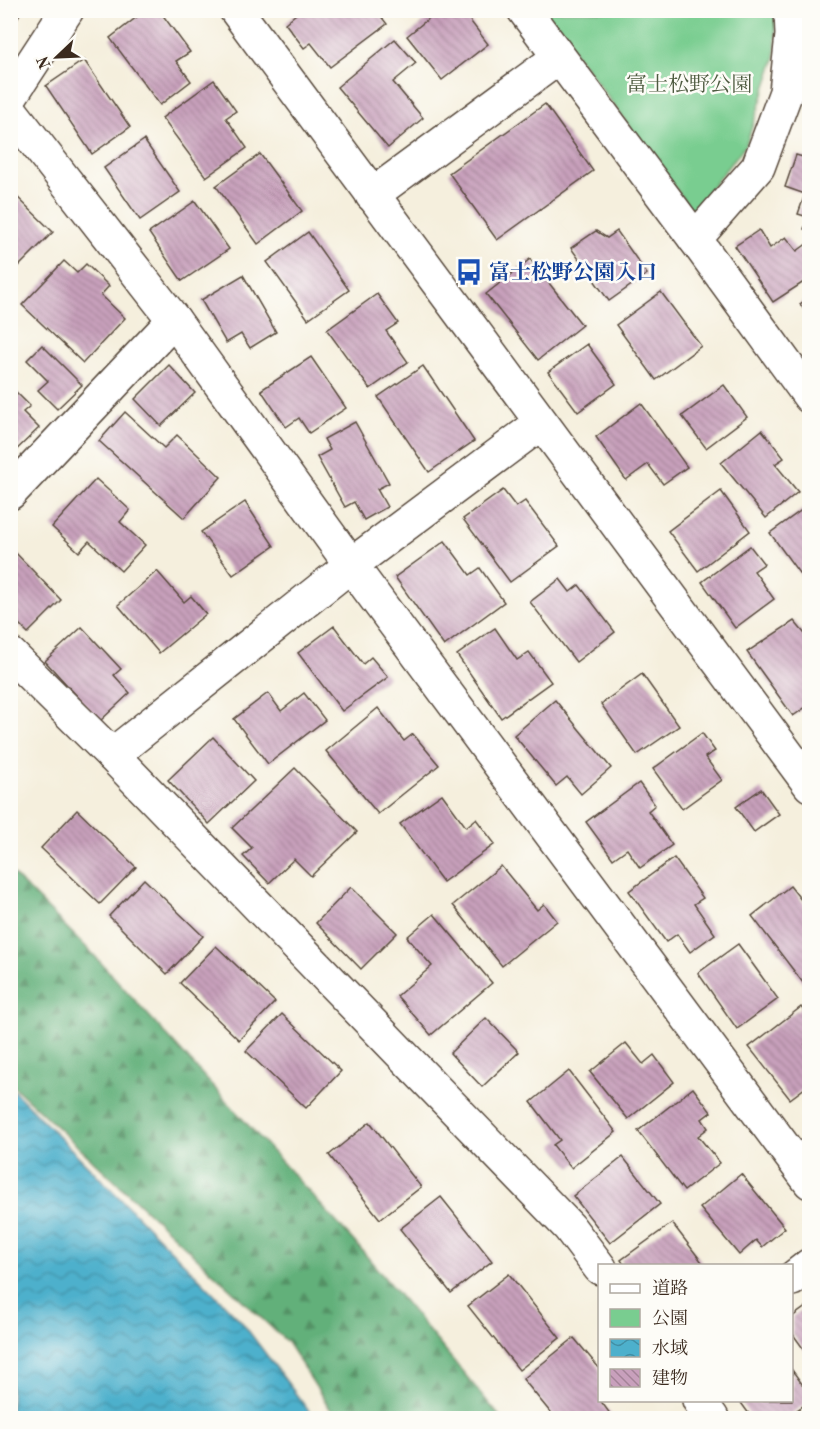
<svg xmlns="http://www.w3.org/2000/svg" width="820" height="1429" viewBox="0 0 820 1429" font-family="'Old Standard TT','Noto Serif JP',serif">
<defs>
<pattern id="forest-firs" width="22" height="20" patternUnits="userSpaceOnUse" patternTransform="scale(1.5)"><rect width="22" height="20" fill="#62b07a"/><path d="M5 1l3.5 6h-7zM16 11l3.5 6h-7z" fill="#528f63"/></pattern>
<pattern id="water-waves" width="16" height="10" patternUnits="userSpaceOnUse" patternTransform="scale(1.5)"><rect width="16" height="10" fill="#4db0cc"/><path d="M0 5q4-4 8 0t8 0" fill="none" stroke="#418fa5"/></pattern>
<pattern id="building-back-hatch" width="6" height="6" patternUnits="userSpaceOnUse" patternTransform="scale(1.5)"><rect width="6" height="6" fill="#c8a0bc"/><path d="M-1 5l2 2M0 0l6 6M5-1l2 2" fill="none" stroke="#a48398"/></pattern>
</defs>
<rect width="100%" height="100%" fill="#fdfcf7"/>
<filter id="ink" filterUnits="userSpaceOnUse"><feTurbulence type="fractalNoise" baseFrequency=".0167" numOctaves="2"/><feDisplacementMap in="SourceGraphic" scale="12" xChannelSelector="R" yChannelSelector="G"/><feConvolveMatrix kernelMatrix="1 2 1 2 8 2 1 2 1" color-interpolation-filters="sRGB"/></filter>
<filter id="wash" filterUnits="userSpaceOnUse"><feTurbulence type="fractalNoise" baseFrequency=".008" numOctaves="4" result="noise"/><feDisplacementMap in="SourceGraphic" scale="24" xChannelSelector="R" yChannelSelector="G"/><feGaussianBlur stdDeviation="1.35" result="paint"/><feColorMatrix in="noise" values="0 0 0 0 0 0 0 0 0 0 0 0 0 0 0 0 0 1.4 0 .05"/><feComposite in="paint" operator="in"/></filter>
<g filter="url(#wash)">
<rect width="100%" height="100%" fill="#f5efdd"/>
<polygon fill="#79cd90" stroke="#5a7c57" stroke-width="1.5" points="544,11 777,11 775,59 746,145 692,211"/>
<polygon fill="url(#forest-firs)" stroke="#4e6d4c" stroke-width="1.5" points="10,871 92,953 359,1247 501,1418 336,1418 287,1342 11,1084"/>
<polygon fill="url(#water-waves)" stroke="#446d75" stroke-width="1.5" points="11,1088 241,1321 314,1418 11,1418"/>
<g id="blocks">
<g fill="url(#building-back-hatch)">
<polygon points="10,10 22,10 14,24 10,22"/>
<polygon points="146,10 159,10 190,52 176,61 191,81 160,105 110,38"/>
<polygon points="301,10 376,10 387,24 330,67 311,43 304,48 285,23"/>
<polygon points="439,10 462,10 488,44 442,80 407,36"/>
<polygon points="395,39 416,63 393,82 423,118 388,148 337,87"/>
<polygon points="84,60 130,127 92,154 46,86"/>
<polygon points="214,80 236,111 226,118 247,148 206,177 162,118"/>
<polygon points="545,104 593,171 497,240 449,173"/>
<polygon points="144,140 180,192 140,220 104,168"/>
<polygon points="260,154 302,211 258,244 216,186"/>
<polygon points="796,155 810,159 810,231 804,229 808,217 798,214 805,194 785,187"/>
<polygon points="10,190 53,232 10,275"/>
<polygon points="195,201 229,249 182,281 149,233"/>
<polygon points="759,230 770,248 786,237 797,251 808,243 810,246 810,278 773,302 735,246"/>
<polygon points="596,231 607,238 617,231 647,274 609,301 571,248"/>
<polygon points="308,232 349,290 308,319 267,262"/>
<polygon points="530,259 582,325 538,360 486,294"/>
<polygon points="64,261 77,273 86,264 109,286 101,295 125,318 83,363 22,305"/>
<polygon points="243,275 276,332 250,348 241,334 226,343 201,300"/>
<polygon points="661,292 701,346 656,380 616,325"/>
<polygon points="377,294 398,323 386,331 408,362 370,389 327,330"/>
<polygon points="810,297 810,318 800,304"/>
<polygon points="587,344 616,384 578,412 548,372"/>
<polygon points="42,345 82,385 57,409 38,390 48,381 27,360"/>
<polygon points="311,357 346,408 309,433 299,418 286,427 261,390"/>
<polygon points="169,365 195,393 161,426 135,399"/>
<polygon points="423,366 474,441 429,472 378,397"/>
<polygon points="724,385 747,417 706,448 682,416"/>
<polygon points="10,386 30,406 23,412 39,428 10,456"/>
<polygon points="641,403 687,467 663,484 648,464 626,480 596,437"/>
<polygon points="125,412 164,448 177,435 221,477 184,518 99,441"/>
<polygon points="355,422 389,483 377,489 387,507 364,520 354,502 345,507 317,457 330,450 324,439"/>
<polygon points="762,430 784,458 775,464 798,492 766,518 721,463"/>
<polygon points="96,479 130,510 120,522 145,545 121,571 89,541 79,552 52,527"/>
<polygon points="503,490 516,507 525,501 559,546 510,582 463,519"/>
<polygon points="721,491 750,531 698,571 668,531"/>
<polygon points="245,502 274,546 233,575 201,532"/>
<polygon points="810,504 810,575 804,580 770,533"/>
<polygon points="445,541 470,575 480,568 504,602 444,646 395,577"/>
<polygon points="750,546 764,564 754,571 774,599 735,628 702,582"/>
<polygon points="12,549 61,600 28,633 10,615"/>
<polygon points="157,571 184,602 191,596 206,614 159,653 118,605"/>
<polygon points="560,579 570,592 579,585 615,632 576,662 530,602"/>
<polygon points="794,621 810,640 810,704 793,716 747,652"/>
<polygon points="334,626 363,664 371,657 388,677 342,711 298,653"/>
<polygon points="82,627 121,669 114,675 130,693 100,721 45,661"/>
<polygon points="495,628 517,660 529,652 551,682 501,718 457,655"/>
<polygon points="642,674 679,726 637,755 601,704"/>
<polygon points="268,693 281,711 304,693 325,720 268,764 234,719"/>
<polygon points="555,700 611,768 581,794 567,777 556,786 514,735"/>
<polygon points="378,708 404,741 413,734 439,765 378,814 326,751"/>
<polygon points="702,733 715,751 705,757 722,780 682,809 653,769"/>
<polygon points="213,737 254,781 209,824 168,780"/>
<polygon points="295,768 357,832 311,876 294,859 269,883 243,856 252,848 232,828"/>
<polygon points="639,783 655,805 648,811 672,845 640,868 627,849 613,859 586,822"/>
<polygon points="761,789 779,814 754,832 736,807"/>
<polygon points="442,794 466,827 476,819 495,844 443,882 400,824"/>
<polygon points="77,810 136,867 100,904 41,848"/>
<polygon points="674,858 703,898 694,904 715,934 690,952 677,934 666,942 629,891"/>
<polygon points="501,866 537,910 544,904 557,921 502,966 453,905"/>
<polygon points="144,879 203,936 167,974 109,916"/>
<polygon points="790,886 810,911 810,986 807,988 752,916"/>
<polygon points="351,887 397,933 361,969 316,923"/>
<polygon points="434,914 492,983 431,1035 397,996 432,966 407,937"/>
<polygon points="738,944 778,999 737,1029 698,973"/>
<polygon points="216,946 275,1002 239,1040 180,983"/>
<polygon points="801,1007 810,1019 810,1040 805,1044 810,1050 810,1084 790,1099 749,1047"/>
<polygon points="282,1014 341,1071 306,1108 246,1051"/>
<polygon points="486,1018 519,1052 482,1087 450,1053"/>
<polygon points="626,1043 643,1064 654,1055 674,1082 628,1119 590,1072"/>
<polygon points="569,1071 616,1132 571,1168 553,1145 560,1140 531,1102"/>
<polygon points="693,1088 711,1112 702,1119 708,1128 698,1136 720,1163 684,1191 638,1131"/>
<polygon points="370,1122 421,1187 380,1219 329,1155"/>
<polygon points="623,1157 660,1204 610,1243 573,1196"/>
<polygon points="741,1174 785,1228 762,1247 756,1240 739,1255 700,1208"/>
<polygon points="441,1197 492,1261 451,1293 400,1229"/>
<polygon points="672,1223 705,1266 625,1266 621,1260"/>
<polygon points="509,1274 560,1338 519,1370 468,1306"/>
<polygon points="810,1304 810,1358 792,1333 792,1317"/>
<polygon points="574,1338 600,1369 600,1400 611,1415 607,1418 555,1418 523,1379"/>
<polygon points="792,1370 810,1395 810,1401 785,1418 752,1418 739,1400 792,1400"/>
</g>
</g>
</g>
<g filter="url(#ink)">
<use href="#blocks" fill-opacity="0" stroke="#57483b" stroke-width="1.5"/>
<g fill="none" stroke-linecap="round" stroke-linejoin="round">
<defs>
<g id="minor">
<polyline points="524,10 695,239 810,397"/>
<polyline points="10,97 67,10"/>
<polyline points="10,110 174,320 351,565 810,1182"/>
<polyline points="372,195 558,58"/>
<polyline points="695,239 758,167 786,92 792,35 791,10"/>
<polyline points="10,493 174,320"/>
<polyline points="10,654 112,755 569,1227 600,1268"/>
<polyline points="112,755 351,565 541,423"/>
<polyline points="792,1279 810,1265"/>
<polyline points="699,1400 712,1418"/>
</g>
<polyline id="tertiary" points="236,10 810,785"/>
</defs>
<use href="#minor" stroke="#57483b" stroke-width="36"/>
<use href="#tertiary" stroke="#57483b" stroke-width="36"/>
<use href="#minor" stroke="#fff" stroke-width="33"/>
<use href="#tertiary" stroke="#fff" stroke-width="33"/>
</g>
</g>
<defs>
<symbol id="bus-bare" viewBox="-9 -9 18 18"><path d="M-5-6H5V4H4V6H2V4H-2V6H-4V4H-5ZM-3.5-4V0h7V-4ZM-3.5 1.2v1.5H-2V1.2ZM2 1.2v1.5H3.5V1.2Z" fill="#1a4fb4" stroke="#fdfcf7" stroke-width="2.5" paint-order="stroke"/></symbol>
</defs>
<g fill-rule="evenodd">
<use href="#bus-bare" x="450" y="253" width="38" height="38"/>
</g>
<g text-anchor="middle" stroke-width="5" stroke-linejoin="round" paint-order="stroke">
<g font-size="21" fill="#4e5b40" stroke="#fdfcf7">
<text x="689" y="91">富士松野公園</text>
</g>
<g font-size="21" font-weight="bold" fill="#164399" stroke="#fdfcf7" text-anchor="start">
<text x="489" y="279">富士松野公園入口</text>
</g>
</g>
<rect width="820" height="1429" fill="none" stroke="#fdfcf7" stroke-width="36"/>
<rect x="598" y="1264" width="195" height="138" fill="#fdfcf7" stroke="#afa8a0" stroke-width="1.5"/>
<rect x="610" y="1284" width="30" height="9" fill="#ffffff" stroke="#afa8a0" stroke-width="1.5"/>
<text x="652" y="1294" font-size="18" fill="#3b2a1e">道路</text>
<rect x="610" y="1309" width="30" height="18" fill="#79cd90" stroke="#afa8a0" stroke-width="1.5"/>
<text x="652" y="1324" font-size="18" fill="#3b2a1e">公園</text>
<rect x="610" y="1339" width="30" height="18" fill="url(#water-waves)" stroke="#afa8a0" stroke-width="1.5"/>
<text x="652" y="1354" font-size="18" fill="#3b2a1e">水域</text>
<rect x="610" y="1369" width="30" height="18" fill="url(#building-back-hatch)" stroke="#afa8a0" stroke-width="1.5"/>
<text x="652" y="1384" font-size="18" fill="#3b2a1e">建物</text>
<g transform="translate(57 57) rotate(247)" stroke="#fdfcf7" stroke-width="4.5" paint-order="stroke">
<path d="M0-4.5L10 22L0 15L-10 22Z" fill="#3b2a1e"/>
<text y="-9" font-size="16" font-weight="bold" text-anchor="middle" fill="#3b2a1e">N</text>
</g>
</svg>
